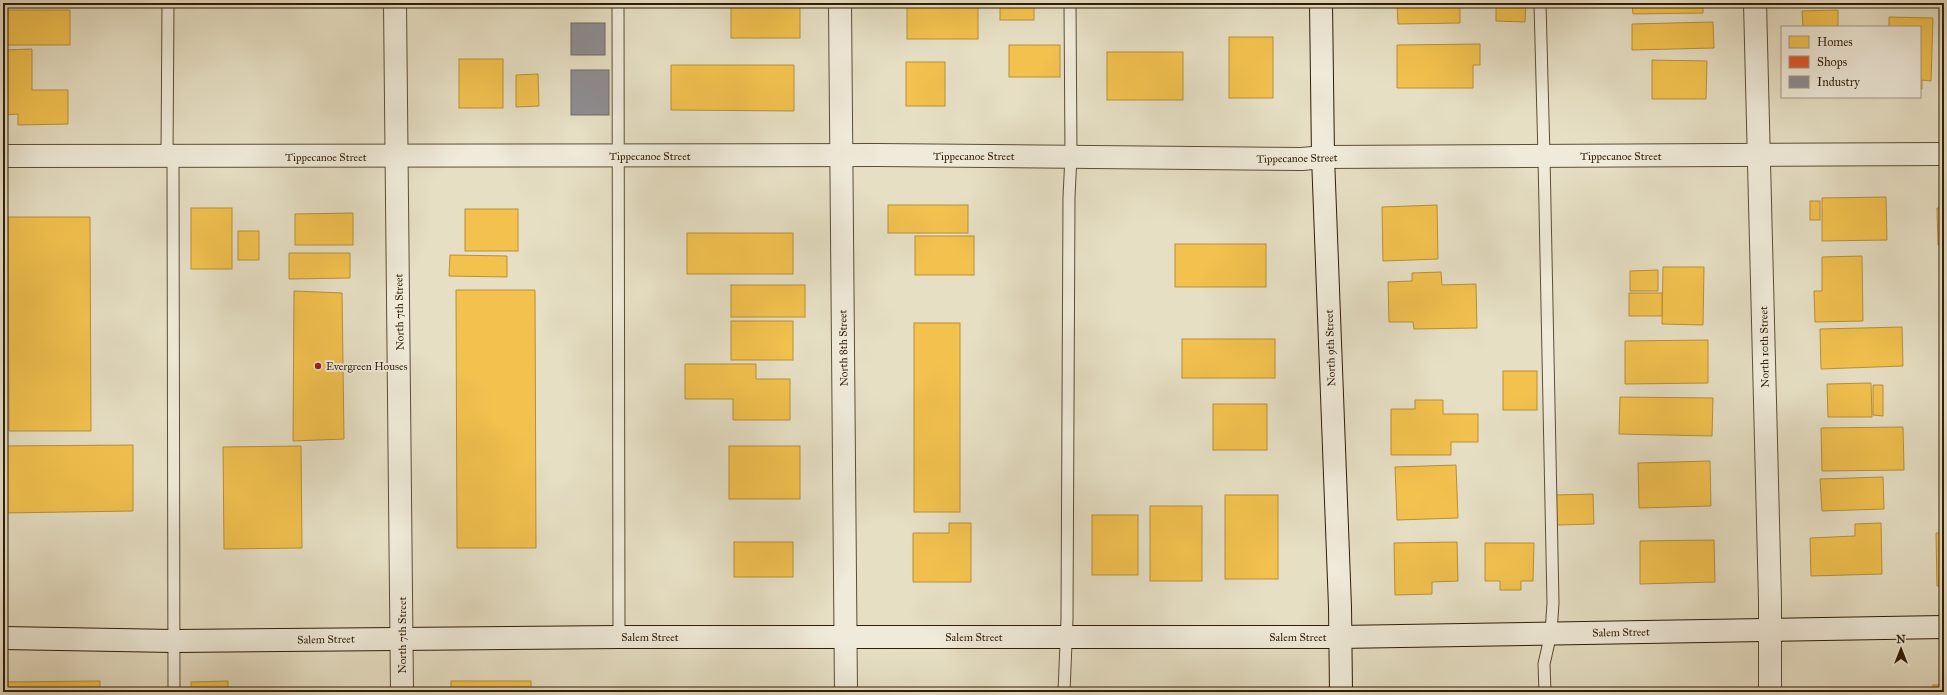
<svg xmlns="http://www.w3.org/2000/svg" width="1947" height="695" viewBox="0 0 1947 695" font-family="'IM FELL Great Primer',serif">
<rect width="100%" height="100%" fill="#e6dfc4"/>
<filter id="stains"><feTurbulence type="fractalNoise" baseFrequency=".005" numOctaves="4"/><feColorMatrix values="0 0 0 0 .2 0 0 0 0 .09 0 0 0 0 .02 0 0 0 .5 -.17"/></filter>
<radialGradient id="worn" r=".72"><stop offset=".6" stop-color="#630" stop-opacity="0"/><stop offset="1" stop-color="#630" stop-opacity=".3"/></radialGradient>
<g fill="#f2c14e" stroke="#b89038">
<rect x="731" y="3" width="69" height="35"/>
<rect x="1000" y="3" width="34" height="17"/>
<polygon points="1397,3 1460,3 1460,23 1398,24"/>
<polygon points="1496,3 1526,3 1525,22 1496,21"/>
<polygon points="1632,3 1703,3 1703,13 1633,14"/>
<rect x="907" y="6" width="71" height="33"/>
<rect x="3" y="10" width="67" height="35"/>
<polygon points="1838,10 1838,27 1803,27 1802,11"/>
<polygon points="1889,17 1933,18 1931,81 1922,80 1922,89 1920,89 1920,27 1889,27"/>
<polygon points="1713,22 1714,48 1632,50 1632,24"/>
<rect x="1229" y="37" width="44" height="61"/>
<polygon points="1480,44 1480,65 1473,65 1473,88 1397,88 1397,45"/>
<rect x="1009" y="45" width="51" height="32"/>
<polygon points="32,49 32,90 68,90 68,124 18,125 18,114 6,115 5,50"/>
<rect x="1107" y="52" width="76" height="48"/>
<rect x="459" y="59" width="44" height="49"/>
<polygon points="1652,60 1707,61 1706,99 1652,99"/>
<rect x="906" y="62" width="39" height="44"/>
<polygon points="671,65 794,65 794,111 671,110"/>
<polygon points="538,74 539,106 516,107 516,75"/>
<polygon points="1886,197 1887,240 1822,241 1822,198"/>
<rect x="1810" y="201" width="10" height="19"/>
<rect x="888" y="205" width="80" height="28"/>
<polygon points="1437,205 1438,259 1383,261 1382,207"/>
<rect x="191" y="208" width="41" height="61"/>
<polygon points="1937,208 1944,208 1944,245 1938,245"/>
<rect x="465" y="209" width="53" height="42"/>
<polygon points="353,213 353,245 295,245 295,214"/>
<polygon points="8,217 90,217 91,431 9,431"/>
<rect x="238" y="231" width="21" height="29"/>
<rect x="687" y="233" width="106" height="41"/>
<rect x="915" y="236" width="59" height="39"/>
<rect x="1175" y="244" width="91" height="43"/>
<polygon points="289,253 350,253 350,278 289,279"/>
<polygon points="450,255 507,256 507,277 449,276"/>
<polygon points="1862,256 1863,321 1815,322 1814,291 1822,291 1822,257"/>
<polygon points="1663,267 1704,267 1703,325 1662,324"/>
<polygon points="1658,270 1658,291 1630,291 1630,271"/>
<polygon points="1441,272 1442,285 1476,284 1477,328 1414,329 1413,322 1389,322 1388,282 1412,281 1412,273"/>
<rect x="731" y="285" width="74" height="32"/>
<polygon points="456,290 535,290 536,548 457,548"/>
<polygon points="294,291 342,293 344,439 293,441"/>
<rect x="1629" y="293" width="33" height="23"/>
<rect x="731" y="321" width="62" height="39"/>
<rect x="914" y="323" width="46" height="189"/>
<polygon points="1902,327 1903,366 1821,369 1820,329"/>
<rect x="1182" y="339" width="93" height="39"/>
<polygon points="1708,340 1708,383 1625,384 1625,341"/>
<polygon points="685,364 756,364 756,379 790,379 790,420 733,420 733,399 685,399"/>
<rect x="1503" y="371" width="34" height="39"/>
<polygon points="1871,383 1872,417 1828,417 1827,384"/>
<polygon points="1873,385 1883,385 1883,416 1873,415"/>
<polygon points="1620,397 1713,398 1712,436 1619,434"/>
<polygon points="1415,400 1443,400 1443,414 1478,414 1478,442 1451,442 1451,455 1391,455 1391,409 1415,409"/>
<rect x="1213" y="404" width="54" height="46"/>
<polygon points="1903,427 1904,470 1822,471 1821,428"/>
<polygon points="1941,433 1944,433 1944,464 1942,464"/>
<polygon points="133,445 133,511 3,513 3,446"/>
<polygon points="301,446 302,548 224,549 223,447"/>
<rect x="729" y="446" width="71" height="53"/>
<polygon points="1710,461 1711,506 1639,508 1638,463"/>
<polygon points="1456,465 1458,518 1397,520 1395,467"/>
<polygon points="1883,477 1884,509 1822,511 1820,479"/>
<polygon points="1593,494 1594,524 1557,525 1556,495"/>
<rect x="1225" y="495" width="53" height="84"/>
<rect x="1150" y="506" width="52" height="75"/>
<rect x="1092" y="515" width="46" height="60"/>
<polygon points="949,523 971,523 971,582 913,582 913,533 949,533"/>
<polygon points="1881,523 1882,574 1811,576 1810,538 1855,536 1855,524"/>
<polygon points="1936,533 1944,533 1944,586 1937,586"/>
<polygon points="1714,540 1715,582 1640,584 1640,541"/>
<rect x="734" y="542" width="59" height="35"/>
<polygon points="1457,542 1458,581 1432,582 1432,594 1395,595 1394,543"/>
<polygon points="1485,543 1534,543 1533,581 1521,581 1521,590 1500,590 1500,581 1485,581"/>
<polygon points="100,681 100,692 3,692 3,682"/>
<polygon points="228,681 228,692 191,692 191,682"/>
<rect x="451" y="681" width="80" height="11"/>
<rect x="1933" y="685" width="11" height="7"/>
<rect x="644" y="688" width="51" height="4"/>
<rect x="747" y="690" width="49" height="2"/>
</g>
<rect fill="#e4572e" stroke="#ae4622" x="1132" y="691" width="46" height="1"/>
<g fill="#8d8d92" stroke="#716b68">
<rect x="571" y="23" width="34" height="32"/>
<rect x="571" y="70" width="38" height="45"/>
</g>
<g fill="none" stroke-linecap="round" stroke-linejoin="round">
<defs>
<g id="service">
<polyline points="618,3 619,637"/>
<polyline points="1540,3 1544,157 1553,603 1551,633 1544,664 1545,692"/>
<polyline points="167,156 168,3"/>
<polyline points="173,156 174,692"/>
<polyline points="1064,692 1067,619 1069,197 1071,156 1070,3"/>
</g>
<g id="minor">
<polyline points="395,3 402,692"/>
<polyline points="840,3 846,692"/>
<polyline points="1755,3 1770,601 1770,692"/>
<polyline points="3,156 877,155 1302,159 1323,157 1944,154"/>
</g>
<g id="secondary">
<polyline points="1321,3 1323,157 1340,607 1341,692"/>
<polyline points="3,638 174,641 619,637 1339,637 1944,627"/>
</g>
</defs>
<use href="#service" stroke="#5e4e35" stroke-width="13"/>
<use href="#minor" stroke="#5e4e35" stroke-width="24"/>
<use href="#secondary" stroke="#311d05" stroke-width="24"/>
<use href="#service" stroke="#efead9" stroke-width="11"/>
<use href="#minor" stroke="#efead9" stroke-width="22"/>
<use href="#secondary" stroke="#efead9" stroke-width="22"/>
</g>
<circle fill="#8f2418" stroke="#efead9" stroke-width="1.5" cx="318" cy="366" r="4"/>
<g text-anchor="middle" stroke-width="4" stroke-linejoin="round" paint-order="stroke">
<g font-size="11" fill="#311d05" stroke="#efead9">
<text x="650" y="160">Tippecanoe Street</text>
<text x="974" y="160">Tippecanoe Street</text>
<text x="1621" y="160">Tippecanoe Street</text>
<text x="326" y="161">Tippecanoe Street</text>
<text transform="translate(1297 158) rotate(-1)" y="4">Tippecanoe Street</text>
<text transform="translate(399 312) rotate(-91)" y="4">North 7th Street</text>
<text transform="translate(1764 347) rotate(-91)" y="4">North 10th Street</text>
<text transform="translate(843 348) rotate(-91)" y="4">North 8th Street</text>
<text transform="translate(1330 348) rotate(-92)" y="4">North 9th Street</text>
<text transform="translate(1621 632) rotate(-1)" y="4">Salem Street</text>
<text transform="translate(402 635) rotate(-90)" y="4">North 7th Street</text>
<text x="650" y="641">Salem Street</text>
<text x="974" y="641">Salem Street</text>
<text x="1298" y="641">Salem Street</text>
<text transform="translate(326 639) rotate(-1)" y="4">Salem Street</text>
</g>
<g font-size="11" fill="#311d05" stroke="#efead9" text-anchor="start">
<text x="326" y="370">Evergreen Houses</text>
</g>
</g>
<rect width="1947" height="695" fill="none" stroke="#e6dfc4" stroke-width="16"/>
<rect x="4" y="4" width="1939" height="687" fill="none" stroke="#311d05" stroke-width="2"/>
<rect x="8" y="8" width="1931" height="679" fill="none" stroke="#311d05"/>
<rect x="1781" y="26" width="140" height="72" fill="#efead9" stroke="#a39884"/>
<rect x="1789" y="36" width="20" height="12" fill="#f2c14e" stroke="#a39884"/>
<text x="1817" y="46" font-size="12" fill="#311d05">Homes</text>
<rect x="1789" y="56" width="20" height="12" fill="#e4572e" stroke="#a39884"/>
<text x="1817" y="66" font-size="12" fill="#311d05">Shops</text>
<rect x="1789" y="76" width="20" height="12" fill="#8d8d92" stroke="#a39884"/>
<text x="1817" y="86" font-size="12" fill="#311d05">Industry</text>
<g transform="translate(1901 649)" stroke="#efead9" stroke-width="3" paint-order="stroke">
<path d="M0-3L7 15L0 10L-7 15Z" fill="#311d05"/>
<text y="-6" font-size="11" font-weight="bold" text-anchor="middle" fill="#311d05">N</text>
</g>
<rect width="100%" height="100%" filter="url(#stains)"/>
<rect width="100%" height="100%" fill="url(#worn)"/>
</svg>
